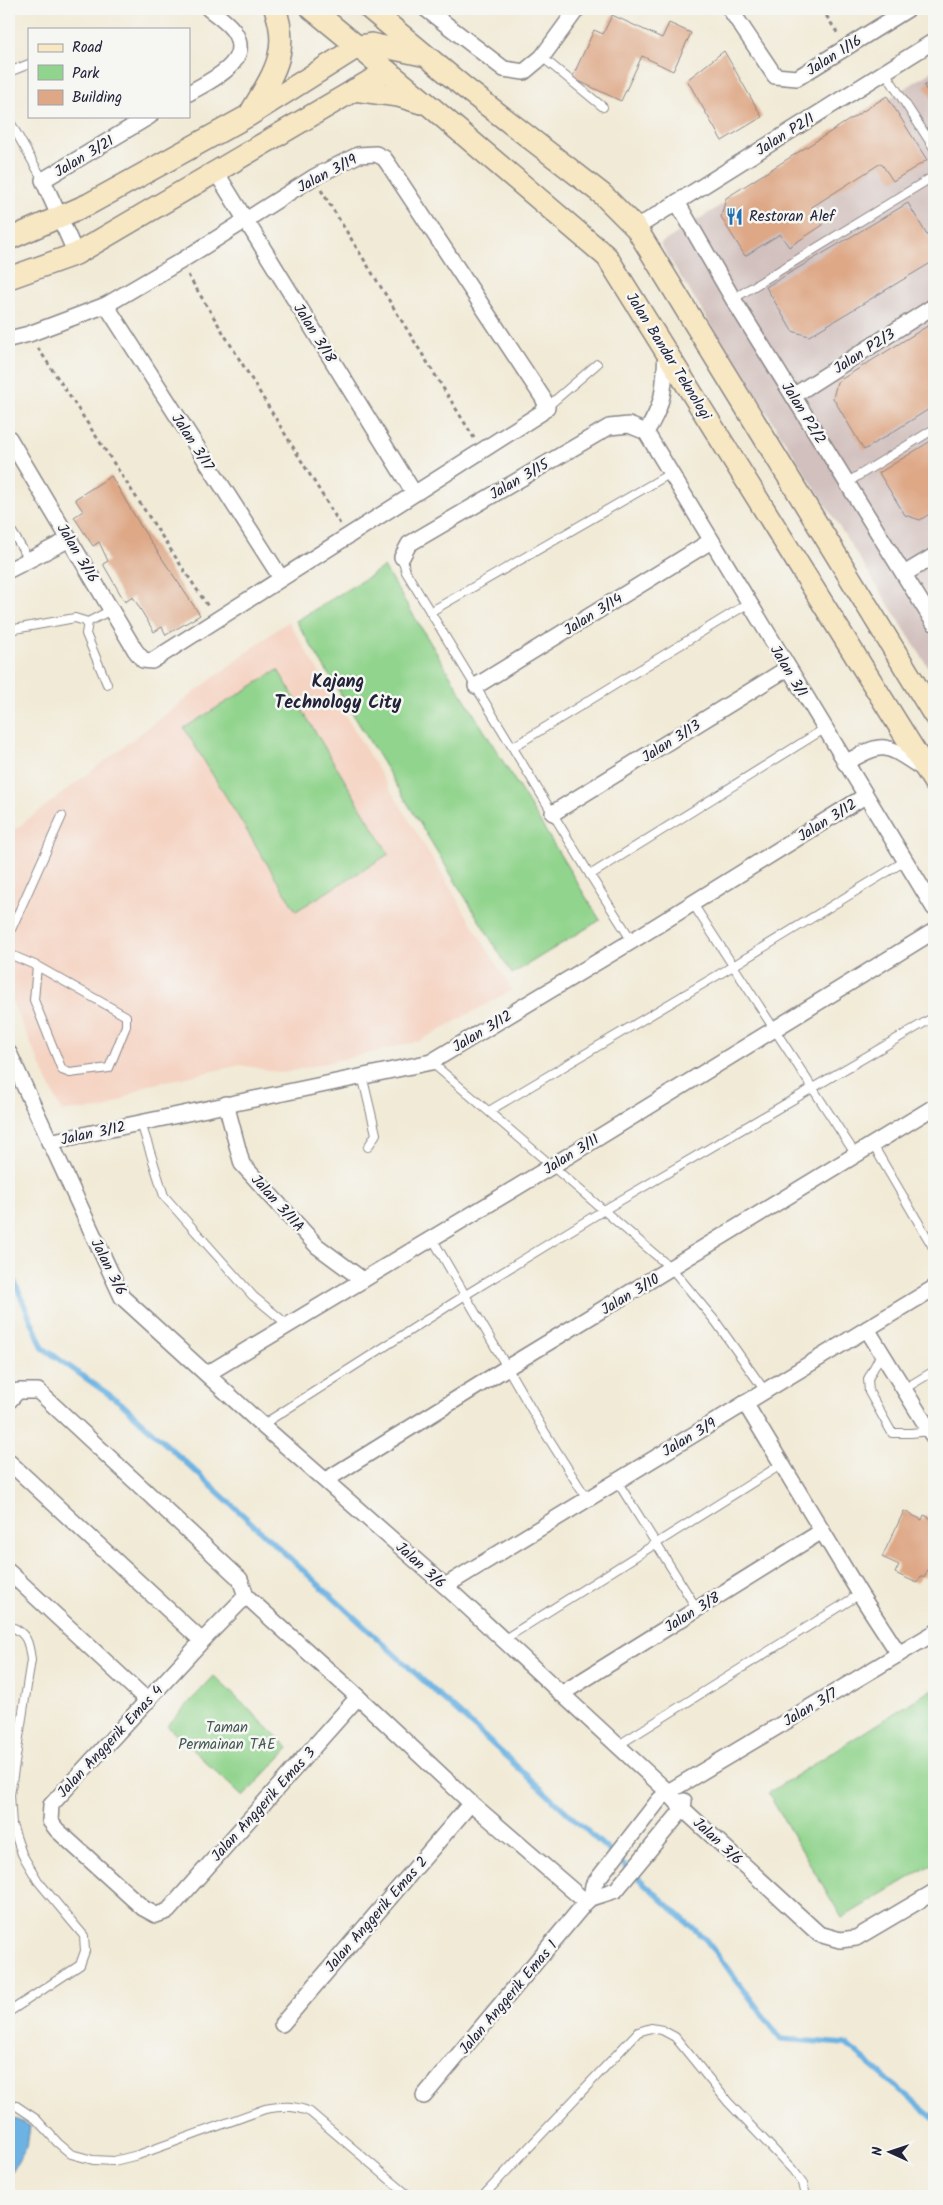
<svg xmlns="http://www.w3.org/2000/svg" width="943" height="2205" viewBox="0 0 943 2205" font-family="Kalam,sans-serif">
<rect width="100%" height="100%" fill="#f6f6f2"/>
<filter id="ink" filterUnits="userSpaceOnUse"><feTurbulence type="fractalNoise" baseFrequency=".02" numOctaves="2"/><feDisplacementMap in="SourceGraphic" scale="10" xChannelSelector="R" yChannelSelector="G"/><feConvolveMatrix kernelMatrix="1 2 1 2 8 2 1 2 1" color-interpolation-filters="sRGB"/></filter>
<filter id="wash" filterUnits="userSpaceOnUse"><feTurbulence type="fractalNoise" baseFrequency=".0096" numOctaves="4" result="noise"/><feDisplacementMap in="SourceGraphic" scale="20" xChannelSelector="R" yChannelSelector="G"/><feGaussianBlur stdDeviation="1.12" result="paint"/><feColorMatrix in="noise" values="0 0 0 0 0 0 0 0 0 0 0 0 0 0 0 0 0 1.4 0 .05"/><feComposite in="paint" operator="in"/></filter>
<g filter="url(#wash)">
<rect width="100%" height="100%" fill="#f1ead6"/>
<polygon fill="#f5d3c2" points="288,621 512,990 420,1041 283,1073 240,1065 146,1086 105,1109 61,1111 9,995 9,834"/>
<polygon fill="#d1c0bd" points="934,70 934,676 660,244"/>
<g fill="#91d48d" stroke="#5a7b64">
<polygon points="384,567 600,920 512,974 296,621"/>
<polygon points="278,670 389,854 296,911 184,728"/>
<polygon points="214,1676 289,1748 243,1797 167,1726"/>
<polygon points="934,1688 934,1863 842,1918 768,1793"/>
</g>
<polygon fill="#6cb2e2" stroke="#476a8e" points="9,2116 30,2126 27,2147 9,2176"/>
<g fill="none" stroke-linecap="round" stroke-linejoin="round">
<polyline stroke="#6cb2e2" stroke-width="5.5" points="9,1269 43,1348 121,1403 706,1940 781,2039 846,2044 934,2119"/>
</g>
<g id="blocks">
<g fill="#dea887">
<polygon points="612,15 662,38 669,23 691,33 673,71 642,56 621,101 572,78 594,30 603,34"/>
<polygon points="724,51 762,117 722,141 687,80"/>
<polygon points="934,79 934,102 924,86"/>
<polygon points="887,96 927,160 893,181 881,163 812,207 823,225 789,247 780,234 745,256 721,217 726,198"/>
<polygon points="908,203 934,247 934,261 809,336 792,331 766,287"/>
<polygon points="934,322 934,406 864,450 833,398 837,382"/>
<polygon points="934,439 934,511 920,520 905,515 879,473"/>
<polygon points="111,476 143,530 200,615 166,635 162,627 154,632 133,597 125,602 103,564 108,561 99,542 93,546 74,517 83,511 75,499"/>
<polygon points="904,1511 922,1520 924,1515 934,1520 934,1556 924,1578 921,1576 917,1583 895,1573 899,1565 882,1557"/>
</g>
</g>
</g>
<g filter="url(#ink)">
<use href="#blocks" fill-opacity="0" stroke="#8a8688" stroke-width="1"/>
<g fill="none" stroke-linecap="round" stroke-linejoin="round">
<defs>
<g id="lane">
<polyline points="542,57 603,107"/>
<polyline points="9,72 29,64"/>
<polyline points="885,72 934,148"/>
<polyline points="9,120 43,180"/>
<polyline points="733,299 934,176"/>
<polyline points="547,407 597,364"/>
<polyline points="848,482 934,429"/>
<polyline points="9,527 30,561"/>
<polyline points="402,557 406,572 590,875 632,941"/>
<polyline points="430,612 671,473"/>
<polyline points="9,630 75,618 88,622"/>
<polyline points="107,684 86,634 88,622 111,610"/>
<polyline points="513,747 749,603"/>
<polyline points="590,875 824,729"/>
<polyline points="693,904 856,1155"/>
<polyline points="9,934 62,816"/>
<polyline points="9,954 37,966 126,1016 126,1026 109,1068 70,1073 62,1070 34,1000 37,966"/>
<polyline points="431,1062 672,1269 716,1322 765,1391"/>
<polyline points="362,1075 376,1134 368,1147"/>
<polyline points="489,1111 733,966 905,861"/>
<polyline points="141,1123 164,1196 253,1296 288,1325"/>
<polyline points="873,1145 934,1249"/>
<polyline points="432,1238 544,1431 587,1499"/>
<polyline points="882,1352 868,1379 869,1392 892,1433 911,1433 930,1431"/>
<polyline points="904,1389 934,1371"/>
<polyline points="262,1425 467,1294 604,1210 934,1017"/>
<polyline points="617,1481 697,1609"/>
<path d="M9,1626c18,6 20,17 22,34l-21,135 2,30 10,29 16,27 46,55 1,15 -5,14 -71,47"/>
<polyline points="503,1640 782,1464"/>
<polyline points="617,1746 860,1594"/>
<path d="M9,2101l27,18 22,24 13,11 22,6 21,1 24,-6 127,-46c17,-3 29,-4 45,3l99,84"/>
<polyline points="483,2196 638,2032 651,2028 662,2030 675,2037 728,2102 792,2169 803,2183 806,2196"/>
</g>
<g id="street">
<polyline points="426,9 504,69 524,72 542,57 577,9"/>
<polyline points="730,9 775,76 797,78 908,9"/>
<path d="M189,93c22,-13 66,-31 44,-63 -6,-8 -16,-15 -24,-21"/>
<polyline points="216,172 414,493"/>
<polyline points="677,202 733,299 934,623"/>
<polyline points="636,228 934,41"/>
<polyline points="76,254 43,180 150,116"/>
<polyline points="106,305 281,578"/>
<polyline points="9,339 29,334 106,305 181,261 314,177 358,155 376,154 384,158 389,165 543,398 547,407 541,413 152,661 143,660 135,650 9,438"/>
<polyline points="793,396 934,306"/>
<polyline points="646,432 934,908"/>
<path d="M646,432c19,-29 18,-46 20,-80"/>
<polyline points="402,557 409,544 609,427 629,425 646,432"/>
<polyline points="9,570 70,539"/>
<polyline points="904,574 934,556"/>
<polyline points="476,686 711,541"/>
<path d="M845,763c40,-22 39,-20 77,5"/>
<polyline points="553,813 788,668"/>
<polyline points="9,1053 122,1297 262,1425 445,1586 668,1792 683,1809 819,1934 840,1940 856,1938 934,1892"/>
<polyline points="226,1104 242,1164 317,1246 363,1280"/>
<polyline points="49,1142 431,1062 632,941 865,796"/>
<polyline points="867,1329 934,1438"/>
<polyline points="207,1374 552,1166 934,931"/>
<polyline points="9,1401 18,1391 38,1391 240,1579 246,1596 358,1697 471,1803 586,1902"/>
<polyline points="745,1403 860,1594 899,1654"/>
<polyline points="9,1462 202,1641"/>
<polyline points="326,1480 508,1367 934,1107"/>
<polyline points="9,1572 148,1701"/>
<polyline points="445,1586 934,1288"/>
<polyline points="246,1596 202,1641 51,1805 50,1821 57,1830 143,1908 156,1915 168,1911 358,1697"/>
<polyline points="561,1694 822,1531"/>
<polyline points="591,1898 593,1885 659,1800 668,1792 934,1633"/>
<polyline points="282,2024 471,1803"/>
<polyline points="424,2096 586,1902 591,1898 616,1890 683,1809 684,1801"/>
</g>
<g id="secondary">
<polyline points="312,9 430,106 607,257 934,782"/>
<polyline points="370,9 465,88 602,194 636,228 934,715"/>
<polyline points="354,90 398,96 421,103"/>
<path d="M251,112c21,-36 40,-60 24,-103"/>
<polyline points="9,239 89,204 248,116 359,46 371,44 422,55"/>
<polyline points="9,278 76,254 387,71"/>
</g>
</defs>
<use href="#lane" stroke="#8a8688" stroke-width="10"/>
<use href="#street" stroke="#8a8688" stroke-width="18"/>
<use href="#secondary" stroke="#8a8688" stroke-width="24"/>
<g stroke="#8a8688" stroke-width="3" stroke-dasharray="4 4" stroke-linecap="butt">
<polyline points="822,9 838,34"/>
<polyline points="321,190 474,438"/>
<polyline points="188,275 340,524"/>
<polyline points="38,348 209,608"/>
</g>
<use href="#lane" stroke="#fff" stroke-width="8"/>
<use href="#street" stroke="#fff" stroke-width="15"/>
<use href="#secondary" stroke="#f7e8c3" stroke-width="21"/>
</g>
</g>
<defs>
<symbol id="restaurant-bare" viewBox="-9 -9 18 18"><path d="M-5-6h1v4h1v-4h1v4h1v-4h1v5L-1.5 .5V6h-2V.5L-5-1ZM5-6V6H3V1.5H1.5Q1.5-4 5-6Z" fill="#1f6fb2" stroke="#f6f6f2" stroke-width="2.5" paint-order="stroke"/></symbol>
</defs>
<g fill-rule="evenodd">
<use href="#restaurant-bare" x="722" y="204" width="25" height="25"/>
</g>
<g text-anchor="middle" stroke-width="5" stroke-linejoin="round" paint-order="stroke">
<g font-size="15" fill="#22223b" stroke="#f6f6f2">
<text transform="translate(834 55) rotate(-32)" y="5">Jalan 1/16</text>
<text transform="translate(785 134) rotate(-32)" y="5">Jalan P2/1</text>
<text transform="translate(84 156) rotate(-31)" y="5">Jalan 3/21</text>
<text transform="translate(327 173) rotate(-28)" y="5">Jalan 3/19</text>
<text transform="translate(315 333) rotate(58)" y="5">Jalan 3/18</text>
<text transform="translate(864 351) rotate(-33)" y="5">Jalan P2/3</text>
<text transform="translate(669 356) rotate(58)" y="5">Jalan Bandar Teknologi</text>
<text transform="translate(804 413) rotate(58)" y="5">Jalan P2/2</text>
<text transform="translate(193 442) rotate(57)" y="5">Jalan 3/17</text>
<text transform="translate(519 479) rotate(-30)" y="5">Jalan 3/15</text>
<text transform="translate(78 553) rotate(59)" y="5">Jalan 3/16</text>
<text transform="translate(593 614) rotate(-32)" y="5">Jalan 3/14</text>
<text transform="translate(789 671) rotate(59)" y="5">Jalan 3/1</text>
<text transform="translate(671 741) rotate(-32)" y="5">Jalan 3/13</text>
<text transform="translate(827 820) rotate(-32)" y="5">Jalan 3/12</text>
<text transform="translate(482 1031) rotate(-31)" y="5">Jalan 3/12</text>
<text transform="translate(93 1133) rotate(-12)" y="5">Jalan 3/12</text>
<text transform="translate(571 1154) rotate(-32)" y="5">Jalan 3/11</text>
<text transform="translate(278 1203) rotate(48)" y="5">Jalan 3/11A</text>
<text transform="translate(109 1267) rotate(63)" y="5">Jalan 3/6</text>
<text transform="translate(630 1294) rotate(-31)" y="5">Jalan 3/10</text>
<text transform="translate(689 1437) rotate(-31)" y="5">Jalan 3/9</text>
<text transform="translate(421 1565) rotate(42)" y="5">Jalan 3/6</text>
<text transform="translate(692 1612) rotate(-32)" y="5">Jalan 3/8</text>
<text transform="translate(810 1707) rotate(-31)" y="5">Jalan 3/7</text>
<text transform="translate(110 1741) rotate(-47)" y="5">Jalan Anggerik Emas 4</text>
<text transform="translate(263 1804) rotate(-48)" y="5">Jalan Anggerik Emas 3</text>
<text transform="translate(718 1841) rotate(43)" y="5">Jalan 3/6</text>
<text transform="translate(376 1914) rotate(-49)" y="5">Jalan Anggerik Emas 2</text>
<text transform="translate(508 1997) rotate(-50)" y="5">Jalan Anggerik Emas 1</text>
</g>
<g font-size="15" fill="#22223b" stroke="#f6f6f2" text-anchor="start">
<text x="749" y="221">Restoran Alef</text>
</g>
<g font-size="15" fill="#435754" stroke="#f6f6f2">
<text x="227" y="1732">Taman<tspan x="227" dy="17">Permainan TAE</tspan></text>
</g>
<g font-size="18" font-weight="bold" fill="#22223b" stroke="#f6f6f2">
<text x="338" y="687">Kajang<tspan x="338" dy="21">Technology City</tspan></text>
</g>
</g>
<rect width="943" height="2205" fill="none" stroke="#f6f6f2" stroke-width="30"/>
<rect x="28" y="28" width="162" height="90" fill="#f6f6f2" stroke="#a1a1a9"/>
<rect x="38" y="44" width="25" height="8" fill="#f7e8c3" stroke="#a1a1a9"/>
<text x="72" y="52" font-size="15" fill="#22223b">Road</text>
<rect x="38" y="65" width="25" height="15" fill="#91d48d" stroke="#a1a1a9"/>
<text x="72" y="78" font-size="15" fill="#22223b">Park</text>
<rect x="38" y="90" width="25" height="15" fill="#dea887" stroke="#a1a1a9"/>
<text x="72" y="102" font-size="15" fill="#22223b">Building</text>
<g transform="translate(890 2152) rotate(273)" stroke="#f6f6f2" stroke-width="4" paint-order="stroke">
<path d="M0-4L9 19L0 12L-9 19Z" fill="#22223b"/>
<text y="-8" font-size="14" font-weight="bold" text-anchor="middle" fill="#22223b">N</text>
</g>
</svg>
